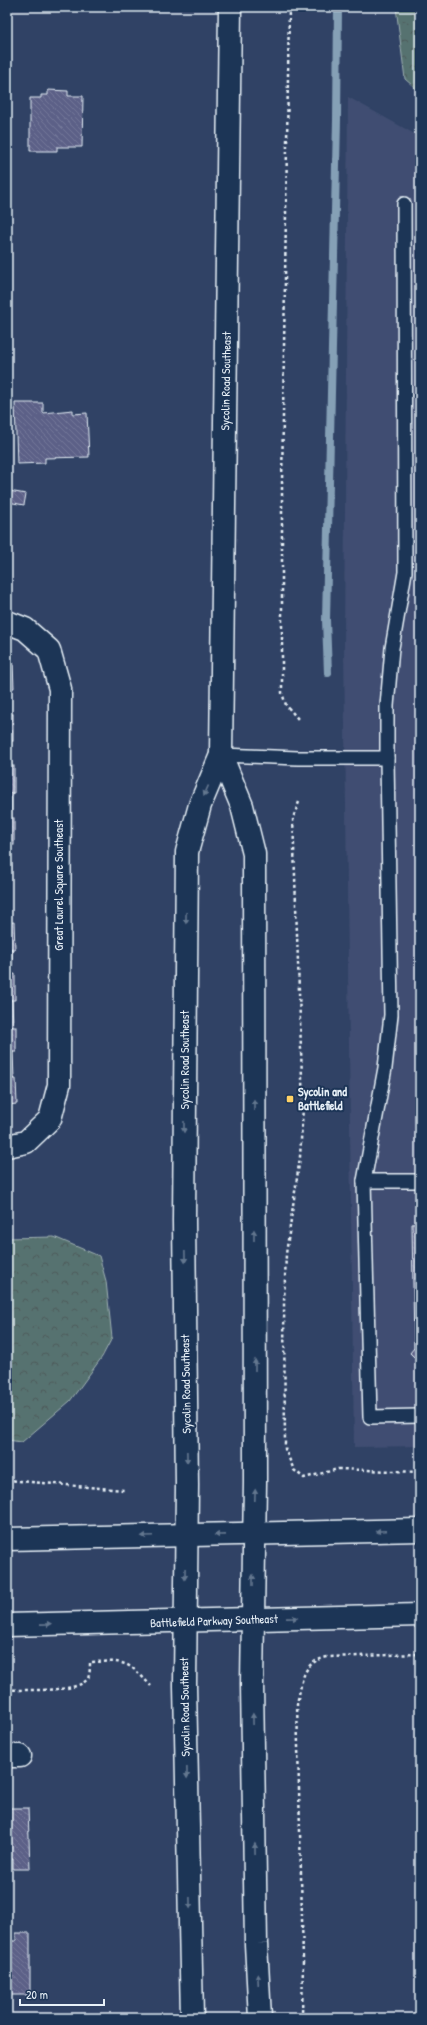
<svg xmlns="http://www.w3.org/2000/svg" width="427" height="2025" viewBox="0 0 427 2025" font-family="'Patrick Hand',sans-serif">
<defs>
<pattern id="forest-crowns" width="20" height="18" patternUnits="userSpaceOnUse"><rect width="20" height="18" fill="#57726f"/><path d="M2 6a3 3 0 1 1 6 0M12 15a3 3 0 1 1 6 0" fill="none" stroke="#4e5b5b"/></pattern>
<pattern id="building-back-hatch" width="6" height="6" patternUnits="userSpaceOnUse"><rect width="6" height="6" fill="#5c6187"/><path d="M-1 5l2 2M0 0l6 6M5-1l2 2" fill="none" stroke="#737899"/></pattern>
</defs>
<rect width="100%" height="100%" fill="#304265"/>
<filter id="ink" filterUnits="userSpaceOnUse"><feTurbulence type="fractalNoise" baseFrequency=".025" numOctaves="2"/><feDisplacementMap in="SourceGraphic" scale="8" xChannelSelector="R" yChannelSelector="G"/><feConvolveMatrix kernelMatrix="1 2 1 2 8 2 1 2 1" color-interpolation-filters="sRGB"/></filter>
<g filter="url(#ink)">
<polygon fill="#404e72" points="348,97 420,137 420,1446 354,1447 344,645"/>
<g fill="url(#forest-crowns)" stroke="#a0b2b4">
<polygon points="396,7 420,7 420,92 405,79"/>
<polygon points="54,1237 99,1256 106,1281 112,1338 102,1357 70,1401 22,1442 7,1440 7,1238"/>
</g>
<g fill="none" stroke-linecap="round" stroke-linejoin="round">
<polyline stroke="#85a0b6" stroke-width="8" points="328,673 326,620 337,120 338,7"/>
</g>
<g fill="url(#building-back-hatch)" stroke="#e8f1f8">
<polygon points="48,90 68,91 68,96 83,96 82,147 57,147 57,151 30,151 30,98 41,98 41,95 48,95"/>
<polygon points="15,403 43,403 43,413 73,410 73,414 87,413 89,457 45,458 45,463 17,464"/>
<polygon points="9,491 26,494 24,505 8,502"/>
<polygon points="7,663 13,663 14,688 7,689"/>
<rect x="7" y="689" width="3" height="25"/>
<rect x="7" y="714" width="6" height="27"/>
<rect x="7" y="741" width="4" height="25"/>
<rect x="7" y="766" width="7" height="27"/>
<rect x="7" y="793" width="4" height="25"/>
<rect x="7" y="818" width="7" height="27"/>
<rect x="7" y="845" width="4" height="25"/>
<polygon points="14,922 15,949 7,949 7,923"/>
<rect x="7" y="949" width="5" height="26"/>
<polygon points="15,974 15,1000 7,1000 7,975"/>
<polygon points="7,1000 12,1000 13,1027 7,1027"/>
<rect x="7" y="1027" width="9" height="25"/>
<polygon points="7,1052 13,1052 14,1079 7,1079"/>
<polygon points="7,1079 16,1079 17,1104 7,1105"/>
<polygon points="420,1223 420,1363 410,1353 414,1348 412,1224"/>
<polygon points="7,1808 28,1808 30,1869 13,1869 13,1859 7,1860"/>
<polygon points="16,1933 30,1933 30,1995 7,1995 7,1941 16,1941"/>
</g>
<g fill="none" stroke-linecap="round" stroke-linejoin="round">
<defs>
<g id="lane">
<polyline points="221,755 298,758 387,758 391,1015 385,1068 364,1181 370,1417 420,1416"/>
<polyline points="387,758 387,706 392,648 405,572 404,204"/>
<polyline points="364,1181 420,1181"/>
</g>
<g id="street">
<polyline points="7,622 25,629 49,650 60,689 59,1085 50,1119 26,1142 7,1146"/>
<polyline points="7,1756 20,1756"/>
</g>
<g id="secondary">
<polyline points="221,755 242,806 254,854 255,1482 252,1684 256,1944 260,2018"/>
<polyline points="192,2018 185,1686 187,1485 184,1221 187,852 200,805 221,755 230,7"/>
</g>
<g id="primary">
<polyline points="7,1539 420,1530"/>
<polyline points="7,1625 420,1615"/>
</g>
</defs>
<use href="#lane" stroke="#e8f1f8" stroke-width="16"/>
<use href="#street" stroke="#e8f1f8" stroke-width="25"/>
<use href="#secondary" stroke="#e8f1f8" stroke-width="25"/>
<use href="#primary" stroke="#e8f1f8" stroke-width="25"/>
<g stroke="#e8f1f8" stroke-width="2.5" stroke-dasharray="3 3" stroke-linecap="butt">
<polyline points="289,7 282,484 282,693 286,705 298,719"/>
<polyline points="299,802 293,818 303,1107 300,1157 286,1254 284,1302 285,1449 294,1470 304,1478 338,1469 420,1472"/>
<polyline points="7,1480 124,1490"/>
<path d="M7,1690c18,-1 72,4 81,-12 2,-4 2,-12 2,-16 35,-1 37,-2 61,24"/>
<path d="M302,2018l1,-57 -6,-258c6,-22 4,-41 31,-46l92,-3"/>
</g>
<use href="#lane" stroke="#1d3557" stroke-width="13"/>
<use href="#street" stroke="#1d3557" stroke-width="22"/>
<use href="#secondary" stroke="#1d3557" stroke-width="22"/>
<use href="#primary" stroke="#1d3557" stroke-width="22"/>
</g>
<defs><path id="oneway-solid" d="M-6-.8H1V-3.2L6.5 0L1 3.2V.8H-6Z"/></defs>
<g fill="#64778f">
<use href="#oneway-solid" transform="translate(206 791) rotate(114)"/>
<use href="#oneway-solid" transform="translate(186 918) rotate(91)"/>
<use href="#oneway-solid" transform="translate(254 1105) rotate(-90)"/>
<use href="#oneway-solid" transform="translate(184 1127) rotate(90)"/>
<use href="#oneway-solid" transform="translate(254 1235) rotate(-90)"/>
<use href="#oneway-solid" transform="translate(185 1257) rotate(89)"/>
<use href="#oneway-solid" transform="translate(255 1365) rotate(-90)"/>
<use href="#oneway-solid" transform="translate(187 1457) rotate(89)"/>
<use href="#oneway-solid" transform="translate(255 1495) rotate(-88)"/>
<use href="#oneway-solid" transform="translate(381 1531) rotate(178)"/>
<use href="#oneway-solid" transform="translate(220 1535) rotate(179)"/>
<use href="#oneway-solid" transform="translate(147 1536) rotate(178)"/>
<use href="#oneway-solid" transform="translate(185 1574) rotate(91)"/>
<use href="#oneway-solid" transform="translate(253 1580) rotate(-90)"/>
<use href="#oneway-solid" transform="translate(292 1618) rotate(-1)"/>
<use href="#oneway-solid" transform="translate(46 1624) rotate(-1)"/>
<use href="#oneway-solid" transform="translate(253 1719) rotate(-91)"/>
<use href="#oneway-solid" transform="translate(187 1773) rotate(89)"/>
<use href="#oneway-solid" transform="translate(255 1849) rotate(-91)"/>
<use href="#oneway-solid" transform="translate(190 1903) rotate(89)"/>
<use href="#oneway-solid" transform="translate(258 1979) rotate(-93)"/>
</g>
</g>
<rect fill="#ffd166" stroke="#1d3557" stroke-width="1.5" x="286" y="1095" width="8" height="8" rx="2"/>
<g text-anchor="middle" stroke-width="4" stroke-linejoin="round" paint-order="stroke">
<g font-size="12" fill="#e8f1f8" stroke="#1d3557">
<text transform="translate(226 381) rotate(-89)" y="4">Sycolin Road Southeast</text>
<text transform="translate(59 885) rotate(-90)" y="4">Great Laurel Square Southeast</text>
<text transform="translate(185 1060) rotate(-90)" y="4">Sycolin Road Southeast</text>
<text transform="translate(186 1384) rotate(-91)" y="4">Sycolin Road Southeast</text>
<text transform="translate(214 1621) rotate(-2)" y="4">Battlefield Parkway Southeast</text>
<text transform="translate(185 1707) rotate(-91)" y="4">Sycolin Road Southeast</text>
</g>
<g font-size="12" font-weight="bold" fill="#e8f1f8" stroke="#1d3557" text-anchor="start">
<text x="298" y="1096">Sycolin and<tspan x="298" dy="14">Battlefield</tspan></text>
</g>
</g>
<rect width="427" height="2025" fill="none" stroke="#1d3557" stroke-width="24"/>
<rect x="12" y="12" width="403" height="2001" fill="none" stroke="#e8f1f8" stroke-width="1.5" filter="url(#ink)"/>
<path d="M20 1999v6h84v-6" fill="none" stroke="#e8f1f8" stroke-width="2"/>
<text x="26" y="1999" font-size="12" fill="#e8f1f8" stroke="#1d3557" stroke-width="3" paint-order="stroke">20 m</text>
</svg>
